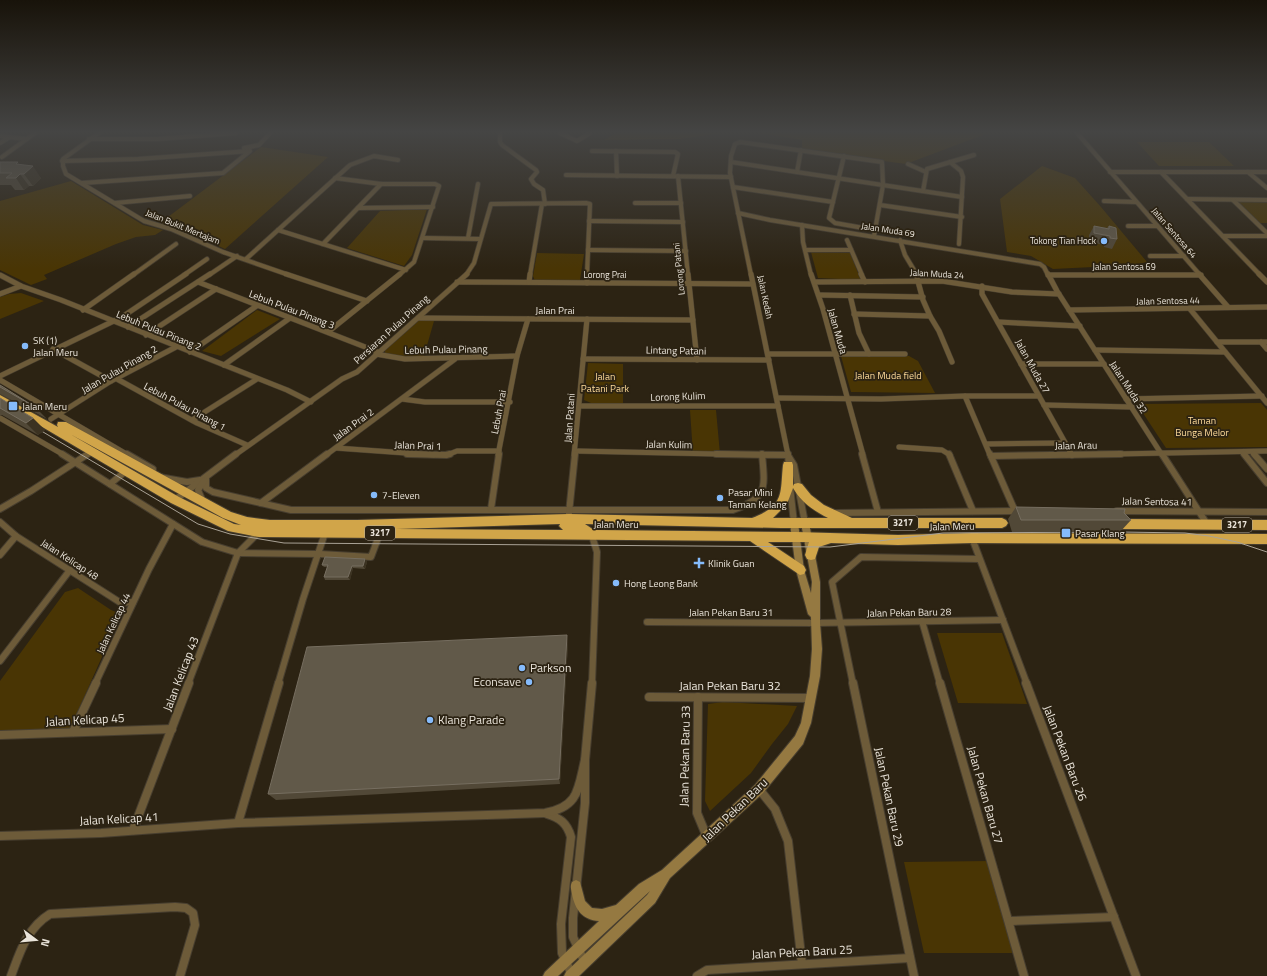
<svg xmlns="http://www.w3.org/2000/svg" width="1267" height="976" viewBox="0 0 1267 976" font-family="'Titillium Web',sans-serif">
<rect width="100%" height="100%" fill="#2c2313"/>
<g fill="#493504">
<polygon points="616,133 722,133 680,139 604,140"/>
<polygon points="759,133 988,133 906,164 802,150 802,140"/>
<polygon points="1137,142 1209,142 1234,166 1159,166"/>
<polygon points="261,147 328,157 225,249 181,229 160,223"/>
<polygon points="1042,166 1075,178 1101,207 1147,262 1134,265 1053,269 1031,256 1007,252 1000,199"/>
<polygon points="71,181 143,225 163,230 155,235 136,237 116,244 44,275 47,279 31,285 0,270 0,201"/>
<polygon points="1233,200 1267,200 1267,223 1257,223"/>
<polygon points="427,209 412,255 404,266 347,248 380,211"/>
<polygon points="811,252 850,253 861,280 818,278"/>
<polygon points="537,253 584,254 580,280 535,281 533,276"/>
<polygon points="21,293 44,301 0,319 0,297 9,294"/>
<polygon points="257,310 280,319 221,356 202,351"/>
<polygon points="429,320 434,321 424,356 408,357 388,355 385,353 385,350 418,321"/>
<polygon points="841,356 909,356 918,361 935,393 851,392"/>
<polygon points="588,363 623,364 623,404 591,403 584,400"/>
<polygon points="1261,403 1267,410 1267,447 1166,448 1137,404"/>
<polygon points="690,410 716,410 720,454 693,454"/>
<polygon points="78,588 111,610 121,614 69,731 0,734 0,681 65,592"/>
<polygon points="937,633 1002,633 1027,704 958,703"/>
<polygon points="723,702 797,706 788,724 772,744 751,773 710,811 705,801 708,704"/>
<polygon points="990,861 1016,953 924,953 904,862"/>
</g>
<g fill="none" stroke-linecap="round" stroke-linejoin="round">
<defs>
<g id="street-far3">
<polyline points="99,133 63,159 63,166 66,174 144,221 171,229 223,252 289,275"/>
<polyline points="500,133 500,142 502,145 536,170 537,172 531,179 534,184 543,190 545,204"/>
<polyline points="560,133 577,141 590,133"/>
<polyline points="1077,133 1200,275"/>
<polyline points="0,136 27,139"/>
<polyline points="89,139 157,139 236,133"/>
<polyline points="0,143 10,137"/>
<polyline points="244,148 259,145 270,133"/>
<polyline points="592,151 675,152 678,154 673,176"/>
<polyline points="616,151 617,176"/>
<polyline points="844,156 829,218 835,223 875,230"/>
<polyline points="2,157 35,133"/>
<polyline points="62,161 138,159 250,151 223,173 82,183"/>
<polyline points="731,162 962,197"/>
<polyline points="950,162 961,171 963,177 959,244"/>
<polyline points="908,164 926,172"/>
<polyline points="797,172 801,150"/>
<polyline points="1110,172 1267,172"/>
<polyline points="1161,172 1260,275"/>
<polyline points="1248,172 1267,188"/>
<polyline points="566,175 731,177"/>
<polyline points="678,176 688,275"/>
<polyline points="335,178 381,184 435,184 439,186 414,262 399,275"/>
<polyline points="733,187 833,202"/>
<polyline points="923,191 927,169 974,155"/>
<polyline points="1187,199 1267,200"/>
<polyline points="1233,200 1267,233"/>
<polyline points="1104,201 1136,202"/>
<polyline points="115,203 190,196"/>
<polyline points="635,203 681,203"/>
<polyline points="880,205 962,217"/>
<polyline points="358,208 433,207"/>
<polyline points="738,213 770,220 1040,264 1044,267 1048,275"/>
<polyline points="589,221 683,222"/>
<polyline points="802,225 803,242 811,275"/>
<polyline points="1128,226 1157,226"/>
<polyline points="278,230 406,270"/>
<polyline points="1223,236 1267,236"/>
<polyline points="423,238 480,239"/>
<polyline points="468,238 478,184"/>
<polyline points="847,240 862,275"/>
<polyline points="900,240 905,255 917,275"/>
<polyline points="323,244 381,184"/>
<polyline points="588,250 686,251"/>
<polyline points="806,250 851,250"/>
<polyline points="1150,256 1184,256"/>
<polyline points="246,259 350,165 374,156 398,160"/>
<polyline points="133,275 176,244"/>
<polyline points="184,275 207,259"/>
<polyline points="209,275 237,256"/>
<polyline points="466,275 474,263 491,204 586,203 590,204 587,275"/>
<polyline points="530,275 542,204"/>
<polyline points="751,275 730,173 731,156 735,144 740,142 882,162 883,185 874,236"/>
</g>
<g id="street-far2">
<polyline points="286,274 367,301"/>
<polyline points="688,274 697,360"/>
<polyline points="751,274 788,455"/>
<polyline points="811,274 823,309 863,455"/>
<polyline points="861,274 865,282"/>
<polyline points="916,274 923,300 930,316"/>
<polyline points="1048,274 1057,291 1162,455"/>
<polyline points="1199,274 1228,307"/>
<polyline points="1259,274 1267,282"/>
<polyline points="0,275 21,286 61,300 287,390 311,402"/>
<polyline points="1048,275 1201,275"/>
<polyline points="198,282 378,352"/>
<polyline points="457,282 753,284"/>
<polyline points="529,282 530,274"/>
<polyline points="814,282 942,281 1012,292 1059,294"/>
<polyline points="587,283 587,274"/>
<polyline points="982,286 982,294 1072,455"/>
<polyline points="0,294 21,286"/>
<polyline points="819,295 923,297"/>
<polyline points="1190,309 1267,403"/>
<polyline points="83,310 134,274"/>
<polyline points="1069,310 1267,307"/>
<polyline points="854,314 930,316 939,331 952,362"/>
<polyline points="418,318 693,320"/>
<polyline points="998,322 1080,326"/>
<polyline points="128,327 210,274"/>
<polyline points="328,332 400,274"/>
<polyline points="146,335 216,289"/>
<polyline points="1217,342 1267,342"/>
<polyline points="1261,342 1267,349"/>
<polyline points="53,349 111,381"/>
<polyline points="1095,350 1225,352"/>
<polyline points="190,352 258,305"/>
<polyline points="376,354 405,359 517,356"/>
<polyline points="768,354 869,354 859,333 850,295"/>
<polyline points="869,354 905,354"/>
<polyline points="583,359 769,360"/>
<polyline points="1021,364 1104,364"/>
<polyline points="224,365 290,318"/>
<polyline points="0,376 122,317 186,274"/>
<polyline points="117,379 197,423 247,445"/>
<polyline points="0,380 128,455"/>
<polyline points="965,396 990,455"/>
<polyline points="777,398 881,399 965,396 1039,396"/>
<polyline points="402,399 425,402 510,402"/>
<polyline points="1126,399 1262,396"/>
<polyline points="1044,405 1132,407"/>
<polyline points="579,406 778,406"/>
<polyline points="0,418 64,455"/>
<polyline points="51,419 111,381 176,347"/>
<polyline points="192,420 257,379"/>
<polyline points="986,444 1065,443"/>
<polyline points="899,447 942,450 950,455"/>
<polyline points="336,448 434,455"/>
<polyline points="576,451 769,455"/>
<polyline points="1243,452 1245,455"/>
<polyline points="1253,452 1255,455"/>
<polyline points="86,455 92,451"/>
<polyline points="235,455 342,379 357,372 467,274"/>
<polyline points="326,455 455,359"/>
<polyline points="447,455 457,451 499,451"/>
<polyline points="498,455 517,356 528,319"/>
<polyline points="574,455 587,319"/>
<polyline points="1066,455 1267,451"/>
</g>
<g id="street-far1">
<polyline points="62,454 202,542 238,553 320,554 371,557 380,533"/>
<polyline points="127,454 153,469 152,475"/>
<polyline points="407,454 446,455 450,454"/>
<polyline points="716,454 788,455"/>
<polyline points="788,454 789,468"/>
<polyline points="862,454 878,512"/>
<polyline points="949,454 973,511"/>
<polyline points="990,454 1015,511"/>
<polyline points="1071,454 1072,455"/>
<polyline points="1162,454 1207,524"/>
<polyline points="1244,454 1267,483"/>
<polyline points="1254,454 1267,469"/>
<polyline points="991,456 1121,454"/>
<polyline points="789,457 794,465 805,523"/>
<polyline points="159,477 187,482 200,480"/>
<path d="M206,478v10l7,4 78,18h442c35,-12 32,-22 29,-56"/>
<polyline points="110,484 126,471"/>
<polyline points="790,486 794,523"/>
<polyline points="175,500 236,454"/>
<polyline points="203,502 198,490 204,481"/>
<polyline points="261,503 327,454"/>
<polyline points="0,509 31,491 88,454"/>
<polyline points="491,509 499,454"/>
<polyline points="1117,511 1267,512"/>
<polyline points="569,513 575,454"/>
<polyline points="833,513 1021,511"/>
<polyline points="0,522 16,536 121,603 133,602"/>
<polyline points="972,538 1027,684"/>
<polyline points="0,555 16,536"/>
<polyline points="922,621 940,684"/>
<polyline points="647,622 815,623 1003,620"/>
<polyline points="0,661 70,570"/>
<polyline points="95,684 149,569 173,524"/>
<polyline points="188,684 238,553 259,532"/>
<polyline points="278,684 303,599 325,533"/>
<polyline points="592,684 597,552 592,536"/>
<polyline points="853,684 832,582 861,557 979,559"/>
</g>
<g id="street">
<polyline points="853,683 914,976"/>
<polyline points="940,683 1024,976"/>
<polyline points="1026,683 1136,976"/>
<polyline points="649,697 811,698"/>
<polyline points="698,697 697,813 707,837"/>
<polyline points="73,732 96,683"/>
<polyline points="0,735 172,729"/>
<polyline points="759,789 775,809 788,841 802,964"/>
<path d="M547,814c13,4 20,9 24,23l-10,87 1,29 10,22"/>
<polyline points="238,823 279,683"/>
<polyline points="133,830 189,683"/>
<path d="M0,836l101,-3 137,-10 307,-10c34,-6 33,-24 40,-53"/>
<polyline points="1009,921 1114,917"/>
<polyline points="585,963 573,937 573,918 585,803 585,760 592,683"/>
<path d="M11,976c9,-24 16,-48 39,-62l125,-7 11,1 7,5 2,12 -15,51"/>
<polyline points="697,976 707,970 910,958"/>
</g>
<path id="secondary" d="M794,520l3,1 1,2 6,47 7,23 1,-11 -11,-59 1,-2h6l1,2 11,59v41l2,26 -2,27 -9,47 -8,21 -40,49 -93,85 -15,25 -76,73h-15l2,-4 81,-77 3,-4 -92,85h-15l2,-4 54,-51c-16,-1 -24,-11 -27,-27 -1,-5 -2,-8 0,-12l4,-2 4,2 5,19 7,7 10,1 14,-4 23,-21 23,-14 93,-85 40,-49 6,-13 9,-47 2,-27 -1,-32 -3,-3 -12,-44 -6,-47 1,-2z"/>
<g id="highway">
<path d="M0,395l58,32 -1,-2 1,-3h8l165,90 16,5 23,3h87l212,-6 183,4c33,-13 28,-24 31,-53l1,-3h8l1,3v21l1,-2 4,-1 4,1 9,11 13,10 28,13h150l4,2 2,3 -2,3 -4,2h-221l-196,-4 9,6 202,2 102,3 74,-2 295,1v10l-295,-1 -74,2 -67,-2 -12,4 -4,12 -4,1 -4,-1 -2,-4 4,-13h-41l36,24 2,4 -2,4 -4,1 -50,-34 -491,-4 -31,-6 -57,-28 -171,-101zM70,434l153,84 18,7 -7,-1 -55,-27zM793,488c8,14 21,23 35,30h-55l14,-14zM560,524l-1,2 4,4 -167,-1z"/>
<polygon points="1120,519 1267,520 1267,530 1120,529 1116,527 1114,524 1116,521"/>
</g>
</defs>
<use href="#street-far3" stroke="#473e2f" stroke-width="5.5"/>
<use href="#street-far2" stroke="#473e2f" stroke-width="6"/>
<use href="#street-far1" stroke="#473e2f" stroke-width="8"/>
<use href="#street" stroke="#473e2f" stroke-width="10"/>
<use href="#secondary" stroke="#473e2f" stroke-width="2"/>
<use href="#highway" stroke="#473e2f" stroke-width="2"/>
<use href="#street-far3" stroke="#6d5b39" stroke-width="4"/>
<use href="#street-far2" stroke="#6d5b39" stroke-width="5"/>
<use href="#street-far1" stroke="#6d5b39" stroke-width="6"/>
<use href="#street" stroke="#6d5b39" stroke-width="8"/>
<use href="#secondary" fill="#957941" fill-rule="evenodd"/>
<use href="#highway" fill="#d1a549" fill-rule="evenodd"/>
<polyline stroke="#a9a296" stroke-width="1" points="33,426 198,524 230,534 284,543 830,547 943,533 1122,532 1185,533 1209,536 1237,542 1267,552"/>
</g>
<g fill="#514837">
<polygon points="0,162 20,165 41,178 33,186 29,186 24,190 15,190 11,185 0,185"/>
<polygon points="1094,226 1107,228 1109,226 1117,239 1112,249 1104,247 1104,245 1089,242 1089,235"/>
<polygon points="0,385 35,407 47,419 0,394"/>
<polygon points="0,398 45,430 38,435 2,415 0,415"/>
<polygon points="1016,507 1124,513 1131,520 1120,532 1012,532 1008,519"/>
<polygon points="365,559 367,562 365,569 353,568 350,580 325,580 324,577 327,567 324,567 322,565"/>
<polygon points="568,643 560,784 276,800 268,794"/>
</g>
<g fill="#3b3221">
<polygon points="18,162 25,173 33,166 41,178 33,186 24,174 16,164"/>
<polygon points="20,174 29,186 24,190 16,178"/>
<polygon points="33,418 45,430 38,435 26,423"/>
<polygon points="365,559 367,562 365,569 363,566"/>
<polygon points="352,566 353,568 350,580 348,577"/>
<polygon points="567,635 568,643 560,784 559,779"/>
</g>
<g fill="#615949" stroke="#766e60">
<polygon points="0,162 18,162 16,164 33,166 24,174 20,174 16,178 6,178 12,173 0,173"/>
<polygon points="1094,226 1109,229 1109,226 1116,228 1117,239 1110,238 1110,236 1094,233"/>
<polygon points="0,385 35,407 0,387"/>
<polygon points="0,398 33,418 26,423 0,408"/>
<polygon points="1016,507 1125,509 1124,513 1131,520 1021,520"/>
<polygon points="325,557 365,559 363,566 352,566 348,577 324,577 328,565 322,565"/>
<polygon points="567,635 559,779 268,794 307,647"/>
</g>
<linearGradient id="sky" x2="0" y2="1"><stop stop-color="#18130a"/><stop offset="0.49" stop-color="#454544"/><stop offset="1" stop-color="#454544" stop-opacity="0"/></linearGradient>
<rect width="1267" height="269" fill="url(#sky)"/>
<g fill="#85bbfb" stroke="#2c2313" stroke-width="1.5">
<circle cx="1104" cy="241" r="4"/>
<circle cx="25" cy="346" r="4"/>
<rect x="8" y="401" width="10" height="10" rx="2"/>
<circle cx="374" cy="495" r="4"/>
<circle cx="720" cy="498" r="4"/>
<rect x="1061" y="528" width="10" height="10" rx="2"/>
<path d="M697 557h4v4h4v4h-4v4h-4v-4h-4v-4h4z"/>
<circle cx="616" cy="583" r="4"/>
<circle cx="522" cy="668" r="4"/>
<circle cx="529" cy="682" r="4"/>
<circle cx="430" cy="720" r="4"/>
</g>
<g text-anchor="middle" stroke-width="3.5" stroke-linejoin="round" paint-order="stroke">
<g font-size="9" fill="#eae4da" stroke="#2c2313">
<text transform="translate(183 227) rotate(22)" y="3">Jalan Bukit Mertajam</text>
<text transform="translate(888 230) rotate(9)" y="3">Jalan Muda 69</text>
<text transform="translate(1174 233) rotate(49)" y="3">Jalan Sentosa 64</text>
<text x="1124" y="270">Jalan Sentosa 69</text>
<text transform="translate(679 269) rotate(-96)" y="3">Lorong Patani</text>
<text transform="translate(937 274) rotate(3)" y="3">Jalan Muda 24</text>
<text x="605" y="278">Lorong Prai</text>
<text transform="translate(765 297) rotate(78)" y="3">Jalan Kedah</text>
<text transform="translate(1168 301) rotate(-1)" y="3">Jalan Sentosa 44</text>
</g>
<g font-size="9" fill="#eae4da" stroke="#2c2313" text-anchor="end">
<text x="1096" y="244">Tokong Tian Hock</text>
</g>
<g fill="#2c2313" stroke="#b1aa9e" stroke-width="1">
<rect x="888" y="516" width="30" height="14" rx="3"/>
<rect x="1222" y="518" width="30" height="14" rx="3"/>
<rect x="365" y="526" width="30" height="14" rx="3"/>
</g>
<g font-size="9" font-weight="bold" fill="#eae4da">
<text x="903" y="526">3217</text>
<text x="1237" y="528">3217</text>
<text x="380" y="536">3217</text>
</g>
<g font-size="10" fill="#eae4da" stroke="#2c2313">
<text transform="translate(292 309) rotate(21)" y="4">Lebuh Pulau Pinang 3</text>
<text x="555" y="314">Jalan Prai</text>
<text transform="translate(391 329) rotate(-42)" y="4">Persiaran Pulau Pinang</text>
<text transform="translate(159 330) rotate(22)" y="4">Lebuh Pulau Pinang 2</text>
<text transform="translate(838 331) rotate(74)" y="4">Jalan Muda</text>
<text transform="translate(446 349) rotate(-1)" y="4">Lebuh Pulau Pinang</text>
<text transform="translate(676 350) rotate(1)" y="4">Lintang Patani</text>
<text transform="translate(1033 366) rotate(61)" y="4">Jalan Muda 27</text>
<text transform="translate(119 369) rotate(-30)" y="4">Jalan Pulau Pinang 2</text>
<text transform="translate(1129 387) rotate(57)" y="4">Jalan Muda 32</text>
<text transform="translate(678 396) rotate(-2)" y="4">Lorong Kulim</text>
<text transform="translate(185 406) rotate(28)" y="4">Lebuh Pulau Pinang 1</text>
<text transform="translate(498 412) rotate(-79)" y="4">Lebuh Prai</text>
<text transform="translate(569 418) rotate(-86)" y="4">Jalan Patani</text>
<text transform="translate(353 424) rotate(-36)" y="4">Jalan Prai 2</text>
<text transform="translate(669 444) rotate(1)" y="4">Jalan Kulim</text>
<text transform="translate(418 445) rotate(2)" y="4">Jalan Prai 1</text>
<text transform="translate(1076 445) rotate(-1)" y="4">Jalan Arau</text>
<text transform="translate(1157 501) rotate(1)" y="4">Jalan Sentosa 41</text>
<text x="616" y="528">Jalan Meru</text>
<text transform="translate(952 526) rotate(-1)" y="4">Jalan Meru</text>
<text transform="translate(70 559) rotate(33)" y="4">Jalan Kelicap 48</text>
<text x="731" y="616">Jalan Pekan Baru 31</text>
<text transform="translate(909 612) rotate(-1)" y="4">Jalan Pekan Baru 28</text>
<text transform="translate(113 623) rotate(-65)" y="4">Jalan Kelicap 44</text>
</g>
<g font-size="10" fill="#eae4da" stroke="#2c2313" text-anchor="start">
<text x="33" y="344">SK (1)<tspan x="33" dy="12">Jalan Meru</tspan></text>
<text x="22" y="410">Jalan Meru</text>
<text x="728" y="496">Pasar Mini<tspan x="728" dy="12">Taman Kelang</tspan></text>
<text x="382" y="499">7-Eleven</text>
<text x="1075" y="537">Pasar Klang</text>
<text x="708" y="567">Klinik Guan</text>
<text x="624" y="587">Hong Leong Bank</text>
</g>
<g font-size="10" fill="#fedb9a" stroke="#2c2313">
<text x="888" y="379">Jalan Muda field</text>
<text x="605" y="380">Jalan<tspan x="605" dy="12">Patani Park</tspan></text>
<text x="1202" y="424">Taman<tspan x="1202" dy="12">Bunga Melor</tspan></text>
</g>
<g font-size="12" fill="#eae4da" stroke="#2c2313" text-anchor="start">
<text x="530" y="672">Parkson</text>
<text x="521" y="686" text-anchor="end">Econsave</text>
<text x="438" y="724">Klang Parade</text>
</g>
<g font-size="12" fill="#eae4da" stroke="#2c2313">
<text transform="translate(181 674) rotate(-69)" y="4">Jalan Kelicap 43</text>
<text x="730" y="690">Jalan Pekan Baru 32</text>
<text transform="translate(85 720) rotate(-3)" y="4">Jalan Kelicap 45</text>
<text transform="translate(1065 753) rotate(69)" y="4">Jalan Pekan Baru 26</text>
<text transform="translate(685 756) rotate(-89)" y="4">Jalan Pekan Baru 33</text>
<text transform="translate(985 795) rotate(74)" y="4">Jalan Pekan Baru 27</text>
<text transform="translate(889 797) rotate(78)" y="4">Jalan Pekan Baru 29</text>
<text transform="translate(735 810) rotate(-44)" y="4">Jalan Pekan Baru</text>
<text transform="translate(119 819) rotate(-3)" y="4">Jalan Kelicap 41</text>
<text transform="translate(802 952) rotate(-3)" y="4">Jalan Pekan Baru 25</text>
</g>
</g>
<g transform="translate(36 940) rotate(106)" stroke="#2c2313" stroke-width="3" paint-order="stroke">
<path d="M0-3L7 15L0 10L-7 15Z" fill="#eae4da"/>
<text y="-6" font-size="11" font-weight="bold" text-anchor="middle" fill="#eae4da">N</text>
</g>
</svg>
